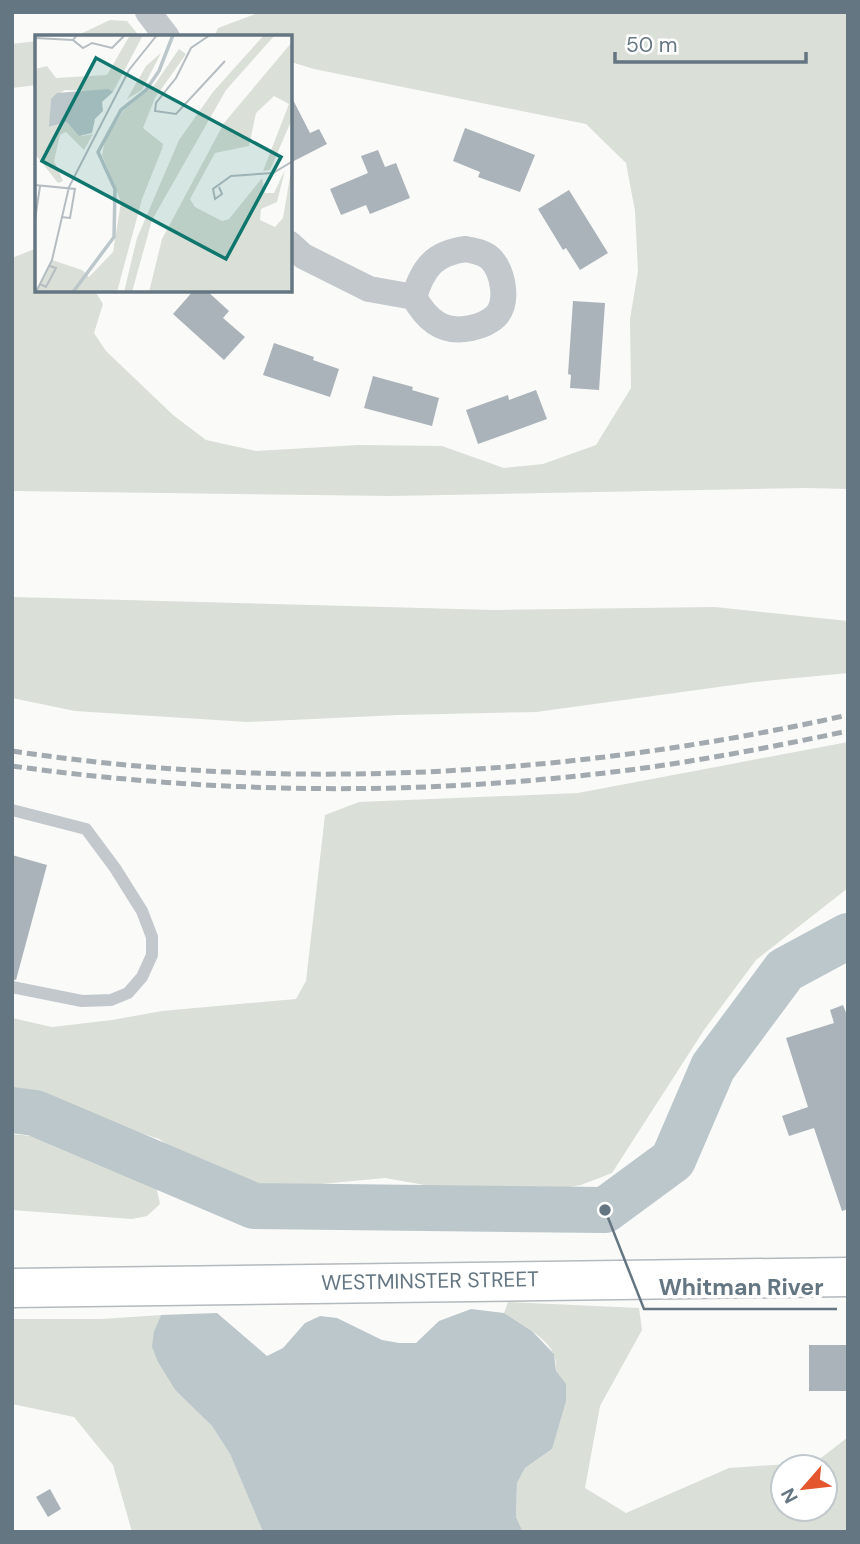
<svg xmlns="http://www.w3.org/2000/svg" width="860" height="1544" viewBox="0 0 860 1544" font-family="'DM Sans',sans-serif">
<rect width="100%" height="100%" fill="#fafaf8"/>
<g fill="#dadfd7" fill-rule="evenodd">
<polygon points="261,12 848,12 848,489 806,488 391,496 12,491 12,258 37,248 37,290 95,291 103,304 94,333 106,351 173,415 206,440 256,451 359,445 442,446 504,468 543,464 596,445 631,388 630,319 638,271 635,211 626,163 586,124 314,69 291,62 290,37 214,37 218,28"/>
<polygon points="110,20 127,21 140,37 74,37"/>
<polygon points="37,41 37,85 12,88 12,44"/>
<polygon points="12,597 495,610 715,607 848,621 848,673 755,682 536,712 398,715 247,722 75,711 12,698"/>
<polygon points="848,742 848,888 756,960 704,1030 612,1173 581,1185 504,1199 385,1178 267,1189 247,1188 205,1171 159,1139 12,1091 12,1018 52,1027 112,1020 162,1011 296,999 306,981 325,815 359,802 578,793"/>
<polygon points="12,1134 50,1138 155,1181 160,1204 147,1216 132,1219 12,1210"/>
<path d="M508,1302l131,6 3,22 -42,76 -15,82 41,25 103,-45 87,-6 32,-25v95h-325l-7,-15 1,-34 8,-15 27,-19c1,-18 8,-81 2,-94 -6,-17 -35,-32 -50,-42zM783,1467h42v42h-42z"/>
<polygon points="161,1315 154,1331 176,1391 212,1426 230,1454 263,1532 132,1532 113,1465 74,1417 12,1404 12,1319 102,1319"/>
</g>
<polygon fill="#bbc7cb" points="471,1309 504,1313 532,1331 554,1354 556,1371 566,1384 566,1401 552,1449 525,1468 517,1483 516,1517 523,1532 263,1532 230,1454 212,1426 176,1391 158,1362 152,1347 154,1331 161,1315 217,1313 267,1356 283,1348 305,1323 320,1316 337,1318 382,1340 399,1343 416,1343 439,1321"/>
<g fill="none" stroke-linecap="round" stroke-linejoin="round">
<polyline stroke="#bbc7cb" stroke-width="46" points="12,1110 35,1113 254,1206 605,1210 673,1160 713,1067 785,970 848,936"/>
</g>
<g fill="#aab3b9">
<polygon points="290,94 310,133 319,129 327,144 290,163"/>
<polygon points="465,128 535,155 520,192 478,177 480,172 453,161"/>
<polygon points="378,150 385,167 396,163 410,198 370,214 366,205 341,215 330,189 368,173 361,156"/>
<polygon points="569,190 608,253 580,270 566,248 563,250 538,209"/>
<polygon points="194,290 206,290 229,311 223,318 245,337 224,360 173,314"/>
<polygon points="573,301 605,303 599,390 570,388 571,375 568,374"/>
<polygon points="274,343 314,357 313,360 339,369 330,397 263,375"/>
<polygon points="373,376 413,387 412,390 439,398 432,426 364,408"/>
<polygon points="536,390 547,419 478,444 466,410 508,395 509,400"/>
<polygon points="12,855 47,865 16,980 12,979"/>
<polygon points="843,1005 848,1018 848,1209 842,1211 814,1128 789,1136 782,1116 808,1107 786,1038 834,1023 830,1010"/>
<rect x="809" y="1345" width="39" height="46"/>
<polygon points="50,1489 61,1509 48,1517 36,1497"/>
</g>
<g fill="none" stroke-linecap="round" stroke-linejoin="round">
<defs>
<polyline id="highway" points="12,1288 848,1277"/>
</defs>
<use href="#highway" stroke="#b4b9bd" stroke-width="41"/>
<polyline stroke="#c3c8cc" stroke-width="12" points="12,810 86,829 115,868 142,911 152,937 152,955 142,977 128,993 111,1000 82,1001 12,987"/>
<g stroke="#c3c8cc" stroke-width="26">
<polyline points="148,12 167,37"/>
<polyline points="290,244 303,256 369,289 414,297"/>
<path d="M466,249c8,2 18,3 25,10 12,13 18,43 5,57 -6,6 -16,10 -25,12 -27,6 -44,-7 -57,-31 9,-29 20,-44 52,-48z"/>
</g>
<use href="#highway" stroke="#fff" stroke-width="38"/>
<g stroke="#a2aab0" stroke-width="5" stroke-dasharray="10 5" stroke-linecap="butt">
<path d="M12,751c277,42 563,25 836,-36"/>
<path d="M12,766c187,26 377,30 565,10 91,-9 181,-26 271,-45"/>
</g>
</g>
<g text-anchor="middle" stroke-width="7" stroke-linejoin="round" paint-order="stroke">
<g font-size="21" fill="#657683" stroke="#fff">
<text transform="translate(430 1281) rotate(-1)" y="7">WESTMINSTER STREET</text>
</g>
</g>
<g transform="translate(35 35)">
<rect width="257" height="257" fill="#fafaf8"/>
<path d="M95,0h13l-30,57 -48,-2 -14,9 -1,28 17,-5 15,14 11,-2 -9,16 -18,-18 -6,3 -6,26 9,20 -5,2 -23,-29v-85l12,-3 9,12 51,-3zM229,0h11l-49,55 -74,130 -20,72h-8l13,-54 42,-98 34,-48zM257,7v77l-22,51 -7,1 26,-67 -15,-8 -18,17 -7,33 -34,7 -25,46 5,8 27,14 7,-2 33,-41 3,15h9l11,-23 -8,32 -16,7 -1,11 15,7 8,-9 9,-53v127h-143l13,-53 62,-116zM144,14l7,5 -31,44 -12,30 20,16 -1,5 -20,50 -25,93h-81l16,-32 30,10 7,7 24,-25 8,-50 -19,-47 3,-14 18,-30 32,-27zM126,18l-19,37 -15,9 19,-33z" fill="#dadfd7"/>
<path d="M73,54l5,3 -11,10 1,9 -8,8 -3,14 -13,3 -12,-14 -18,5 2,-28 6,-6z" fill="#bbc7cb"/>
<path fill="none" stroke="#bbc7cb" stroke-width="3.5" d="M38,257l41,-55 1,-48 -17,-37 23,-42 25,-20 13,-19 14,-36"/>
<path fill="none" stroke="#b5bdc2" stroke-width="2" d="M42,0l-4,5 10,8 9,-5 20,5 13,-13M175,0l-19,13 -15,30 -20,25 -1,8 21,3 49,-53M0,3l38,2M0,150l40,4 -5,29 -9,-1M184,152l3,7 -7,5 -2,-10 18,-13 42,-3 20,-12M0,185l5,-34M5,249l6,3 10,-19 -6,-2M1,257l16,-32 17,-73 60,-117 28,-35"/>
<path fill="#0f766e" fill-opacity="0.15" stroke="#0f766e" stroke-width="3.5" d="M61,23l185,99 -55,102 -184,-98z"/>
<rect width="257" height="257" fill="none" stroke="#657683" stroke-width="3.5"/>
</g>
<path fill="none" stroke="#657683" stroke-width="2.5" d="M605 1210L644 1309H837"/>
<circle fill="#657683" stroke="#fff" stroke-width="2.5" cx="605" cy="1210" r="7"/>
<g font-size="23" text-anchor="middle" font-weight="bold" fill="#657683" stroke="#fff" stroke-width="7" stroke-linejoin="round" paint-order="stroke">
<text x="741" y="1295">Whitman River</text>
</g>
<rect width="860" height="1544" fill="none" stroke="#657683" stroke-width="28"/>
<g transform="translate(804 1488) rotate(242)"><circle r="33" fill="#ffffff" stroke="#c1c8cd" stroke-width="2"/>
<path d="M0-5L12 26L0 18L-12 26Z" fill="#e4572e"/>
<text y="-10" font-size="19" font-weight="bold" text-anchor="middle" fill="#657683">N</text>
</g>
<path d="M615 52v10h191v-10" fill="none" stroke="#657683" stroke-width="3.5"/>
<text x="626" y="52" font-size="21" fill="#657683" stroke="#ffffff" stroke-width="5" paint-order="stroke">50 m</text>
</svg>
